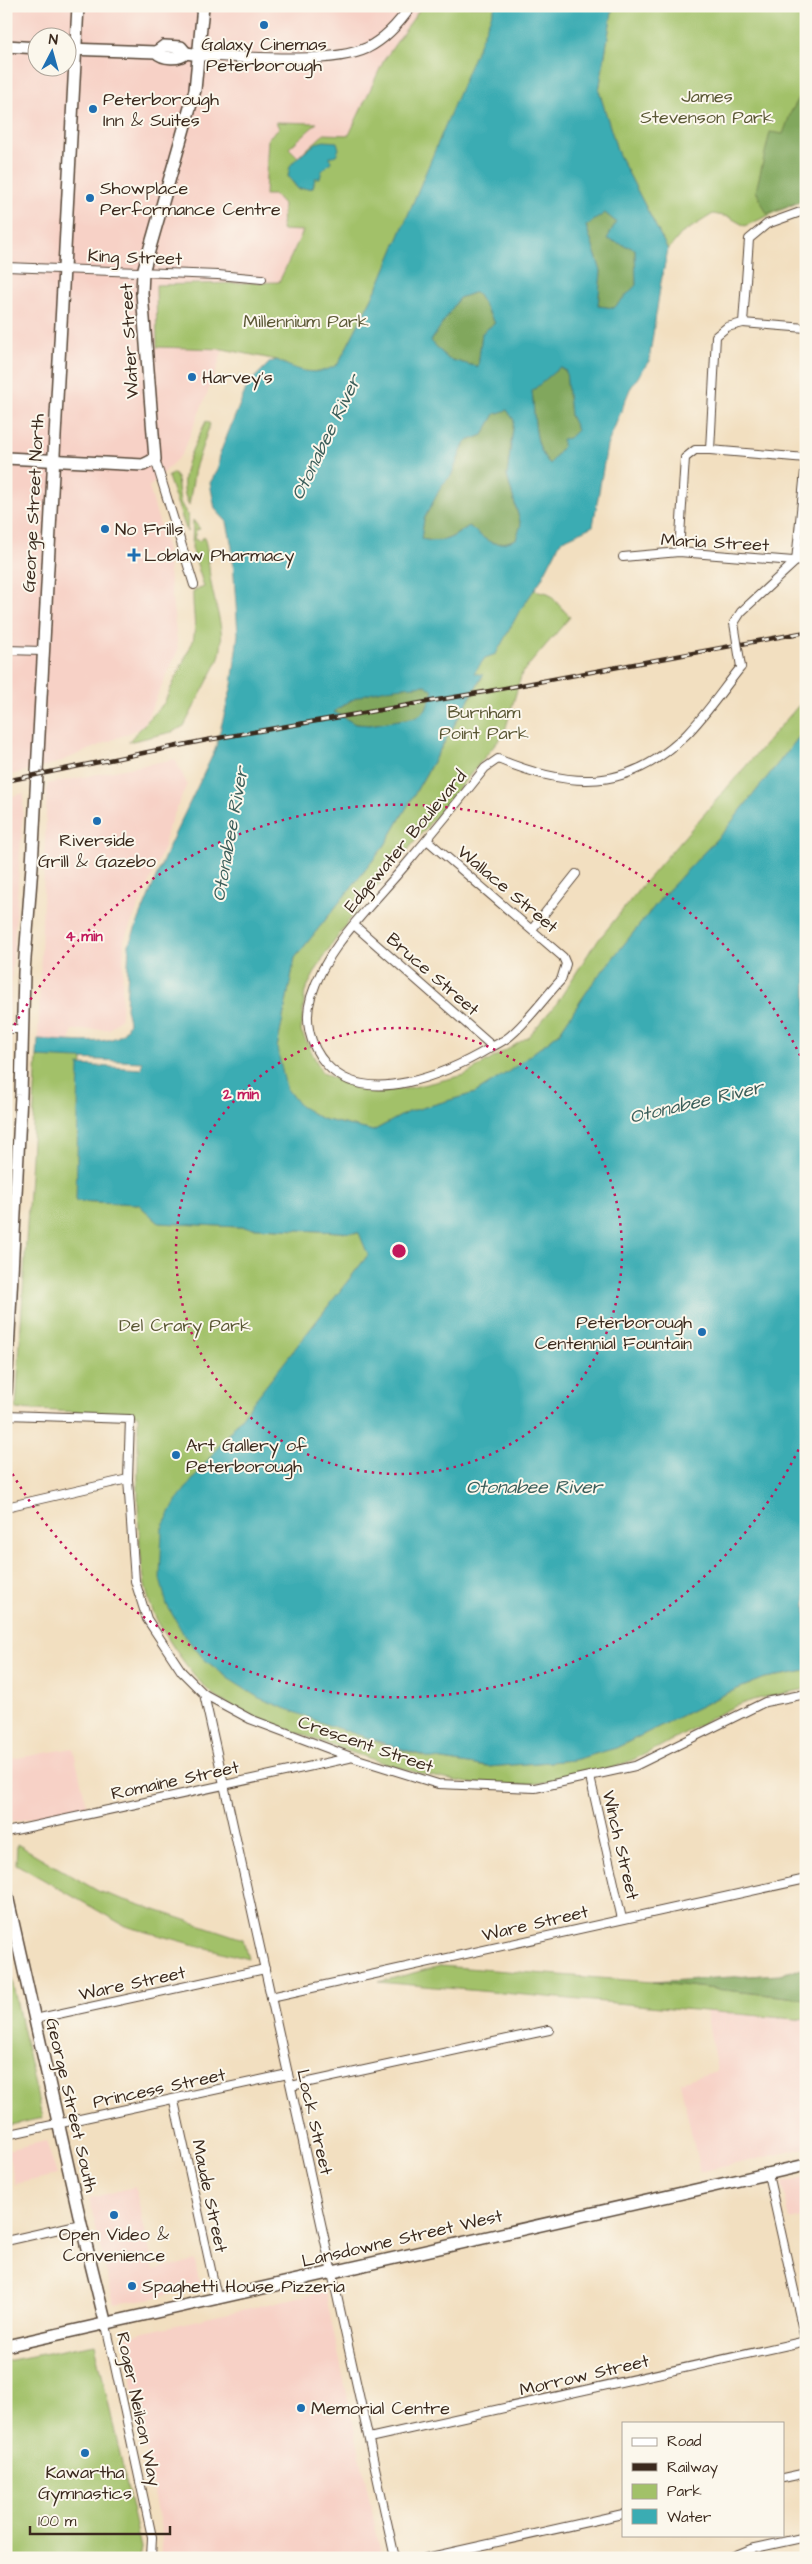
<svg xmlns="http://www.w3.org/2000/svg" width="812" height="2564" viewBox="0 0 812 2564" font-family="'Architects Daughter',sans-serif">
<rect width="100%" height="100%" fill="#fbf7ec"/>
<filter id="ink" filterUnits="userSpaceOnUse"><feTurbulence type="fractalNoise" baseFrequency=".02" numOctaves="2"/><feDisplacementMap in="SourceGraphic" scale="10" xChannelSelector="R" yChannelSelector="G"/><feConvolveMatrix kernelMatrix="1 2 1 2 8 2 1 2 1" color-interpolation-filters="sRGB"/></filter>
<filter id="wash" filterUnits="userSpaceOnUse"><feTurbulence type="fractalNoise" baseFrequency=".0096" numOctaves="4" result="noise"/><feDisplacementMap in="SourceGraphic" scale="20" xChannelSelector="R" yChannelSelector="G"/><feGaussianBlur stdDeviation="1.12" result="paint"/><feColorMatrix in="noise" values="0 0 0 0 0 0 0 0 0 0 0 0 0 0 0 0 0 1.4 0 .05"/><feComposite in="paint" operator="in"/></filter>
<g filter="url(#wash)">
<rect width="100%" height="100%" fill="#f2dfc0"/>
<g fill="#f7d1c6" fill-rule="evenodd">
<path d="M6,6h416l-38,54 -105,222 -122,65 66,2 -7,23 -34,82 -33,33 17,59 12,104 -35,77 -86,36 -51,13zM38,38h30v30h-30z"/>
<polygon points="175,759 187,784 166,833 165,845 124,940 121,1017 110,1029 72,1030 70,1041 38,1039 47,784"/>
<polygon points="24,793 10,1004 6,1011 6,798"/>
<polygon points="73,1748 87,1807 12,1822 6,1820 6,1760"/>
<polygon points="706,2011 806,2020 806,2148 700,2172 680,2082 717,2071"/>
<polygon points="46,2141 57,2175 15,2184 7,2150"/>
<polygon points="806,2178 806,2216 790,2220 782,2183"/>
<polygon points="135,2187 154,2270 195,2261 200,2287 160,2297 114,2304 89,2198"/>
<polygon points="325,2291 382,2558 160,2558 162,2533 123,2337"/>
</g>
<g fill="#a2c169" stroke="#6e7644" fill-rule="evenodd">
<path d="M422,6h74l-116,276 -42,82 -12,8 -28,-1 -21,-11 -54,-11 -66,-2 -1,-62 123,-3 24,-51 -21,-1 1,-26 -8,-9h-10l3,-57 11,-10 -3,-6 41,1 -28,25 9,9 26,-23 25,1 35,-75zM314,145l-1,43 -15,1 -10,-12 10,-17z"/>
<polygon points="613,6 806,6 806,199 745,226 729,217 713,214 681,234 668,250 618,153 599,91"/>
<path d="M206,421l4,3 -15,44 -6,37c-15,-27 5,-58 17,-84z"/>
<polygon points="173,473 177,478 180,502 188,516 187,532 168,477"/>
<path d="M193,520l7,9 -4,1 -2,9 5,2 5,-4c5,15 4,30 7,46 6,32 16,51 7,78l-34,65 -12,6 -44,10 36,-39 29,-62c4,-16 -1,-33 0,-50l11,-4 -12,-39z"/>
<polygon points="534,590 548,593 570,617 522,673 504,734 348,922 324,956 305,991 301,1031 322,1073 365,1092 405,1089 465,1075 528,1037 557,1003 592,948 645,882 806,697 806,728 726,829 662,897 592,984 559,1033 511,1070 475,1093 408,1112 373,1131 322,1119 299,1106 285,1086 277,1048 295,958 385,845 483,676 473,673"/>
<path d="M37,1057l46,1 -7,143 62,3 21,19 201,10 8,22 -191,246 -15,27 22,107 20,24 25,20 158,67 43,12 58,9 86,-7 42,-12 109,-54 40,-16 41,-7v18c-27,6 -57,9 -81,22 -44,22 -82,50 -130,62 -31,8 -75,14 -107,12 -67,-5 -142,-34 -206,-58 -22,-8 -49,-17 -67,-31 -19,-14 -51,-60 -61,-82 -21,-46 -15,-146 -16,-199l-122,-6z"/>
<polygon points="17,1844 98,1891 243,1939 248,1959 125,1926 16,1864"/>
<polygon points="6,1953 42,2118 6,2126"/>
<polygon points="440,1966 652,1982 806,1999 806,2020 379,1982"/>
<polygon points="95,2344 141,2548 139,2558 6,2558 6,2361"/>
</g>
<g fill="#81a75d" stroke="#5e683e">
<polygon points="806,86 806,199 767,214 756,191 770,132 783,134 791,112"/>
<polygon points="605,213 616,222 608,239 635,249 636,285 614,308 598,306 601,271 586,225"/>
<polygon points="476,292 495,323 482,333 478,367 448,359 431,341 459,298"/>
<path d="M560,367l6,4 4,44 7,15 -27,34c-17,-17 -15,-50 -18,-73z"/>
<path d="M507,410l7,10 -7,56 14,49 -5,14c-25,10 -28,2 -47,-13 -20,13 -25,18 -48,13l3,-20 18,-35 9,-8 14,-34 18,-7 12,-21z"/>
<path d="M426,685l7,6 -7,20 -9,6 -47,8 -15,-1 -21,-12c30,-24 55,-24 92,-27z"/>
<polygon points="806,1968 806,1999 652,1982 779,1974"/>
</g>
<g fill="#3aacb3" stroke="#3a6b68" fill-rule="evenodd">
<path d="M495,6h118l-14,85 19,62 50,97 -7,32 -12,79 -19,28 -23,57 -14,80 -32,15 -20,39 -22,32 -23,42 -11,4 -11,15 9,2 -98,170 -90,113 -18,90 9,40 14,18 22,13 51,12 35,-19 67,-19 36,-23 48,-37 33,-49 70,-87 64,-68 80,-101v943l-41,7 -40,16 -109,54 -42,12 -86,7 -58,-9 -105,-34 -66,-26 -30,-19 -25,-20 -20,-24 -17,-30 -7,-26 2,-51 14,-27 192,-246 -9,-22 -200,-10 -21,-19 -62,-3 3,-136 62,4 1,-7 -105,-5 1,-18c19,1 72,8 85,-6 3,-3 5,-8 6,-11l-3,-14 3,-64 40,-98 46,-96 17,-65 6,-51 -6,-87 -5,-25 -12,-13 -5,-26 8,-14 2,-16 28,-69 22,-22 7,-2c20,11 40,18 61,4l42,-82zM605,213l11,9 -9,17 28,10 1,36 -22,23 -16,-2 3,-35 -15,-45zM476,292l19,31 -13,10 -4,34 -30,-8 -17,-18 28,-43zM560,367l6,4 4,44 7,15 -8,8 -7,1 1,7 -13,18c-17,-16 -15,-50 -18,-73zM507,410l7,10 -7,56 14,49 -5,14c-25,10 -28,2 -47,-13 -19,13 -24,18 -48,13l3,-20 18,-34 9,-9 14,-34 18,-7 12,-21zM426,685l7,6 -7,19 -9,7 -47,8 -15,-1 -21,-12c26,-23 59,-24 92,-27z"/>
<polygon points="324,141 337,142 339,149 336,155 330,157 331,162 322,171 320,178 315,178 313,188 298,189 288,176 290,166 295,160 316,143"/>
</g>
</g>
<g filter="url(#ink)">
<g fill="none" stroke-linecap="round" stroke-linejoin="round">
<defs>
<g id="minor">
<polyline points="6,267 218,275 262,279"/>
<polyline points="743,323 806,328"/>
<polyline points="710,450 806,458"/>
<polyline points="155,459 194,585"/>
<polyline points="679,552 685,458 695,450 710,450 716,336 727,327 743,323 749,239 767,224 806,210"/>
<polyline points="623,557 679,552 806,562"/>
<polyline points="796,561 806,461"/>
<polyline points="734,623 741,612 796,561"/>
<polyline points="6,650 43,651"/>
<path d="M427,840l136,117 3,7 -5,16c-17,18 -32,40 -51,56 -6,5 -13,8 -20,12 -42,25 -124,61 -164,16 -17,-19 -22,-44 -15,-67 15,-50 59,-90 92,-129 28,-33 55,-66 82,-100l13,-9c72,30 130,33 188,-24 21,-21 37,-46 55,-68"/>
<polyline points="354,925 492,1046"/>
<polyline points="533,928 576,874"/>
<polyline points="6,1029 22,1029"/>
<polyline points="6,1415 130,1419 128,1479 135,1581 147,1619 182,1672 204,1694 250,1719 351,1757 438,1784 535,1788 635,1766 765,1702 806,1694"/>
<polyline points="6,1507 128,1479"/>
<polyline points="204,1694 395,2558"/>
<polyline points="590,1777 622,1919"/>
<polyline points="6,1832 349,1758"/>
<polyline points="271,1997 806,1879"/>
<polyline points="35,2019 265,1969"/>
<polyline points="291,2086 549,2030"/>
<polyline points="174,2101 217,2297"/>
<polyline points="6,2135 288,2074"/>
<polyline points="768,2174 806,2344"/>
<polyline points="6,2241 81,2224"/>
<polyline points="106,2325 152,2537 151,2558"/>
<polyline points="369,2438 806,2341"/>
<polyline points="783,2478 806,2473"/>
<polyline points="426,2558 623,2514"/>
<polyline points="729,2558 751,2549 806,2537"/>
</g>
<path id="tertiary" d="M200,55c42,2 131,10 167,-7 18,-9 33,-26 44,-42"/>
<g id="secondary">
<polyline points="6,46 38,48"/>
<path d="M68,49l88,3c7,7 23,8 30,1l14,2"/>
<polyline points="156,52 164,46 181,47 186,53"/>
<polyline points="6,458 143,465 155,459 142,293 143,272 195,90 203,6"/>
<polyline points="6,1392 21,1095 24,972 32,866 78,6"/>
<polyline points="6,1891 81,2224 106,2325"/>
<polyline points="6,2346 806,2165"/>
</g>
</defs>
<use href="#minor" stroke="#564536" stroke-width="10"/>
<use href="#tertiary" stroke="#564536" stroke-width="12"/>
<use href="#secondary" stroke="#564536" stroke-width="14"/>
<use href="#minor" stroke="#fff" stroke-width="8"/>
<use href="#tertiary" stroke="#fff" stroke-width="10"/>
<use href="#secondary" stroke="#fff" stroke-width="11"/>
<defs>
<polyline id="rail" points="6,781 207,740 484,692 806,632"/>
</defs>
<use href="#rail" stroke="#3b2a1e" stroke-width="4.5"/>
<use href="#rail" stroke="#fbf7ec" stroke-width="2.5" stroke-dasharray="8" stroke-linecap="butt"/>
<defs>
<polyline id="minor-bridge" points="734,623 741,667"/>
</defs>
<use href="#minor-bridge" stroke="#564536" stroke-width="10" stroke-linecap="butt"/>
<use href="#minor-bridge" stroke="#fff" stroke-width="8"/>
</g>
</g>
<g fill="none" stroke="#c2185b" stroke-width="2.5" stroke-dasharray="2.5 5">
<circle cx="399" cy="1251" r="223"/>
<path d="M805 1436A446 446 0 0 1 7 1464M7 1038A446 446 0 0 1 805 1066"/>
</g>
<g fill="#1f6fb2" stroke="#fbf7ec" stroke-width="2">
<circle cx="264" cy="25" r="5"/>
<circle cx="93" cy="109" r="5"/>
<circle cx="90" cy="198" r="5"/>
<circle cx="192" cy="377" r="5"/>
<circle cx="105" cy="529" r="5"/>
<path d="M131.5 547.5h5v5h5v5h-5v5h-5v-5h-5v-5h5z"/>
<circle cx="97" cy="821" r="5"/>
<circle cx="702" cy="1332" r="5"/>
<circle cx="176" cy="1455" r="5"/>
<circle cx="114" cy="2215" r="5"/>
<circle cx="132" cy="2286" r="5"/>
<circle cx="301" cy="2408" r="5"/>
<circle cx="85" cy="2453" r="5"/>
</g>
<g text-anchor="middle" stroke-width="4" stroke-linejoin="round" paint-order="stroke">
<g font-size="18" fill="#3b2a1e" stroke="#fbf7ec" text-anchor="start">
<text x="264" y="50" text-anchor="middle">Galaxy Cinemas<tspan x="264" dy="21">Peterborough</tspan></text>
<text x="103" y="105">Peterborough<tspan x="103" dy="21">Inn &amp; Suites</tspan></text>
<text x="100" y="194">Showplace<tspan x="100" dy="21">Performance Centre</tspan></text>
<text x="202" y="383">Harvey's</text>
<text x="115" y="535">No Frills</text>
<text x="144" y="561">Loblaw Pharmacy</text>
<text x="97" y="846" text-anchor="middle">Riverside<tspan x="97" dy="21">Grill &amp; Gazebo</tspan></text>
<text x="692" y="1328" text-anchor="end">Peterborough<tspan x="692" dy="21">Centennial Fountain</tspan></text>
<text x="186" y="1451">Art Gallery of<tspan x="186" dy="21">Peterborough</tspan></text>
<text x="114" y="2240" text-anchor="middle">Open Video &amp;<tspan x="114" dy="21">Convenience</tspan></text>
<text x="142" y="2292">Spaghetti House Pizzeria</text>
<text x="311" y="2414">Memorial Centre</text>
<text x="85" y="2478" text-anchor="middle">Kawartha<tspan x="85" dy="21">Gymnastics</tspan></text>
</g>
<g font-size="18" fill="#5a5734" stroke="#fbf7ec">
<text x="707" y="102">James<tspan x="707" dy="21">Stevenson Park</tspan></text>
<text x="306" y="327">Millennium Park</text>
<text x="484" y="718">Burnham<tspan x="484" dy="21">Point Park</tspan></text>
<text x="185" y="1331">Del Crary Park</text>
</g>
<g font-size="18" fill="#3b2a1e" stroke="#fbf7ec">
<text transform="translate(135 257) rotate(2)" y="6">King Street</text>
<text transform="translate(129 341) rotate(-93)" y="6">Water Street</text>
<text transform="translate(33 503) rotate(-87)" y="6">George Street North</text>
<text transform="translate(715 542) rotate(3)" y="6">Maria Street</text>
<text transform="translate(405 841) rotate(-50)" y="6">Edgewater Boulevard</text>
<text transform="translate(508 889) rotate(40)" y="6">Wallace Street</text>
<text transform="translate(433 974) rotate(41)" y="6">Bruce Street</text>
<text transform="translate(366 1744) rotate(19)" y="6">Crescent Street</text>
<text transform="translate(175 1780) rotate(-12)" y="6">Romaine Street</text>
<text transform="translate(621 1845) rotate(77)" y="6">Winch Street</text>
<text transform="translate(535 1923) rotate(-13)" y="6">Ware Street</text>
<text transform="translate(132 1983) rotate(-12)" y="6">Ware Street</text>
<text transform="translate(159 2088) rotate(-12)" y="6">Princess Street</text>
<text transform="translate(72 2105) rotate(77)" y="6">George Street South</text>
<text transform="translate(315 2122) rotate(77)" y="6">Lock Street</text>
<text transform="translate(210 2196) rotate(78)" y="6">Maude Street</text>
<text transform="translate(402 2238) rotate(-13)" y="6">Lansdowne Street West</text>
<text transform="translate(584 2375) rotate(-13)" y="6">Morrow Street</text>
<text transform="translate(139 2409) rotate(78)" y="6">Roger Neilson Way</text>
</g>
<g font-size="19" font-style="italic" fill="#3b5e5a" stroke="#fbf7ec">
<text transform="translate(325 437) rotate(-64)" y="7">Otonabee River</text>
<text transform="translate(229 834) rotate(-80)" y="7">Otonabee River</text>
<text transform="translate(696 1101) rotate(-13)" y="7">Otonabee River</text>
<text x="534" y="1493">Otonabee River</text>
</g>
</g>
<circle cx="399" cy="1251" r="8" fill="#c2185b" stroke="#fbf7ec" stroke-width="2.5"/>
<g font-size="15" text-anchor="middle" font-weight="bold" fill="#c2185b" stroke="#fbf7ec" stroke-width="4" stroke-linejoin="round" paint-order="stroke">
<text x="84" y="941">4 min</text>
<text x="241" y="1099">2 min</text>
</g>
<rect width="812" height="2564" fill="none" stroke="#fbf7ec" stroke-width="25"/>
<rect x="622" y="2422" width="162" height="115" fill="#fbf7ec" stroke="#aea59a"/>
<rect x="632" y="2438" width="25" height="8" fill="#ffffff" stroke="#aea59a"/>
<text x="667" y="2446" font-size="15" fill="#3b2a1e">Road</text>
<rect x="632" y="2463" width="25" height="8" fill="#3b2a1e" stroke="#aea59a"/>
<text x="667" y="2472" font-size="15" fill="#3b2a1e">Railway</text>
<rect x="632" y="2484" width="25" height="15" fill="#a2c169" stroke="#aea59a"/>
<text x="667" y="2496" font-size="15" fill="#3b2a1e">Park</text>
<rect x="632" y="2509" width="25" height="15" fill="#3aacb3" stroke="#aea59a"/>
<text x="667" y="2522" font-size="15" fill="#3b2a1e">Water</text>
<g transform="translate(52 52) rotate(6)"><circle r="24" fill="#fbf7ec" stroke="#aea59a"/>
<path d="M0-4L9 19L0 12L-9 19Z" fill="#1f6fb2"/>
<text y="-8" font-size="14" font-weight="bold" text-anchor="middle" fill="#3b2a1e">N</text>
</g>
<path d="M30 2526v8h140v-8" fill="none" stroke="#3b2a1e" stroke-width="2.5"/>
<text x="38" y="2526" font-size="15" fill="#3b2a1e" stroke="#fbf7ec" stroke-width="4" paint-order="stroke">100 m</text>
</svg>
